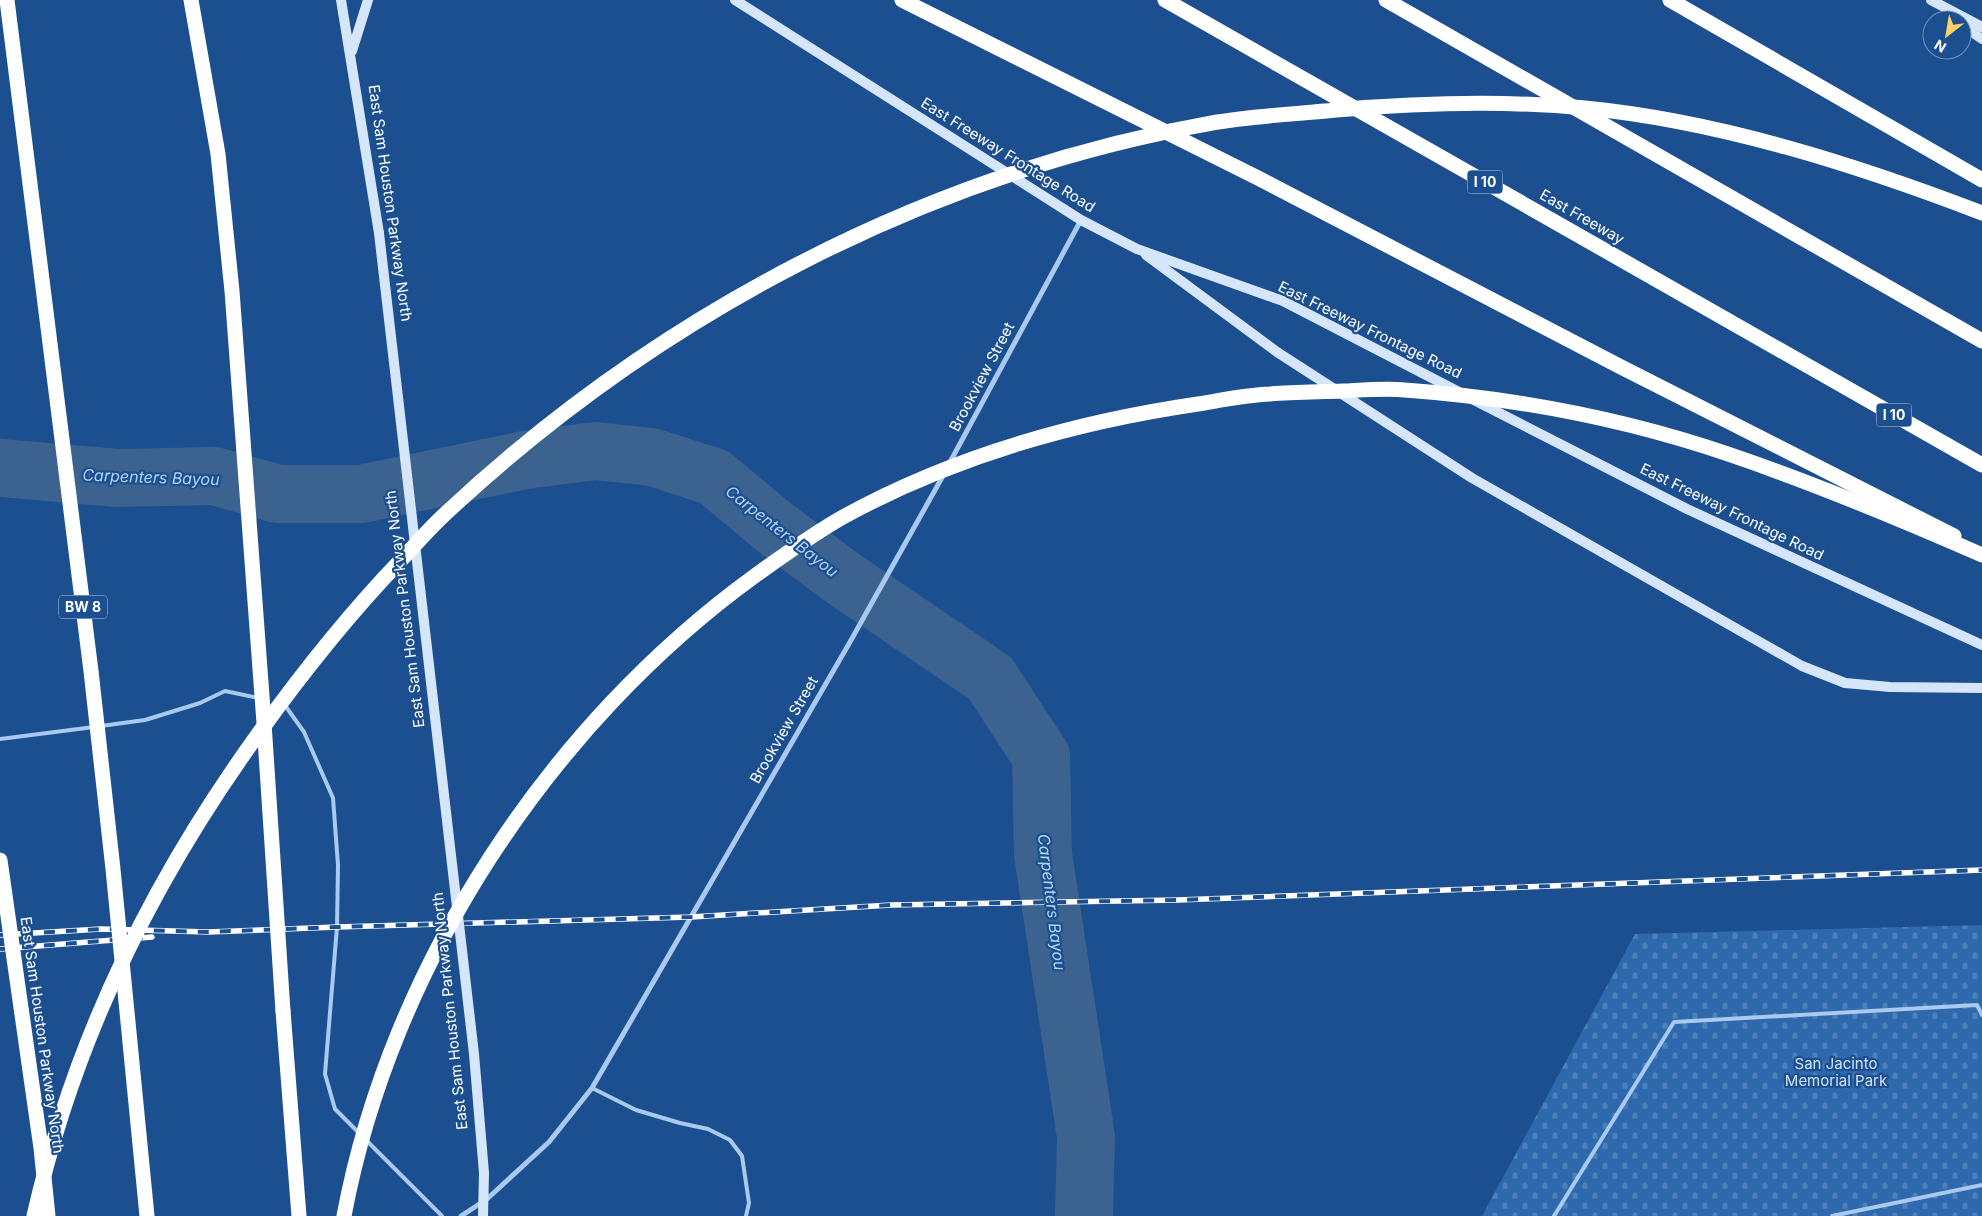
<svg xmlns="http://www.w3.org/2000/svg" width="1982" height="1216" viewBox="0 0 1982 1216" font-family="Inter,sans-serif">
<defs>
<pattern id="cemetery-stones" width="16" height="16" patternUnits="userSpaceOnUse" patternTransform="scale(1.25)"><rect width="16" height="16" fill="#2e69ad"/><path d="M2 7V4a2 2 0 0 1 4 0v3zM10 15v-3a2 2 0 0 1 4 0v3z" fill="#4d80b9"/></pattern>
</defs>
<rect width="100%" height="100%" fill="#1b4f8f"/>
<polygon fill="url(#cemetery-stones)" points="1982,925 1982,1216 1482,1216 1635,934"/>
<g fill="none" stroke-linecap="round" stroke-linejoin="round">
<polyline stroke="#3c6290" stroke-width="58" points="0,468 118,478 214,476 278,494 361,494 525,460 595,451 652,457 714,477 774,527 844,579 990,678 1041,756 1043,854 1086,1137 1084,1216"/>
<g stroke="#a9c9ee" stroke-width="4">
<polyline points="284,704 304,732 333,798 338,865 337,927 325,1074 335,1109 360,1134"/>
<polyline points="101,726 145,720 200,703 225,691 258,698"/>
<polyline points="0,739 94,727"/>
<polyline points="592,1088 636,1110 680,1123 708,1129 730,1140 742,1156 749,1203 746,1216"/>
<polyline points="367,1141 442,1216"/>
<polyline points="1554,1216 1674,1022 1977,1005 1982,1015"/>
<polyline points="1832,1216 1982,1185"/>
</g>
<g stroke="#a9c9ee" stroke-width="5">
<polyline points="949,464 1081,220"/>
<polyline points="461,1216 487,1199 549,1142 592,1088 850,642 944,474"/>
</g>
<g stroke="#d6e6fa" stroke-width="10">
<polyline points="341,0 379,233"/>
<polyline points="735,0 1081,220 1137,249 1283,301 1459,392"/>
<polyline points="1931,0 1982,27"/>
<polyline points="1962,25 1982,39"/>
<polyline points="352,51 368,0"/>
<polyline points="1146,255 1277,352 1472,478 1802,666 1845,683 1890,687 1982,688"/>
<polyline points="1474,400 1687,509 1982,645"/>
</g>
<g stroke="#fff" stroke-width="15">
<polyline points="902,0 1258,178 1621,367 1954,536"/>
<polyline points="1165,0 1982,465"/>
<polyline points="1386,0 1982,341"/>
<polyline points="1670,0 1982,180"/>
<polyline points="283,1011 299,1216"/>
</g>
<defs>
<g id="rail">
<polyline points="0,935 101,929 208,932 337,927 691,917 891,905 1178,900 1982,870"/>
<polyline points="0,949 152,937"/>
</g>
</defs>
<use href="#rail" stroke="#fff" stroke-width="5.5"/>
<use href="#rail" stroke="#1b4f8f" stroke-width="4" stroke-dasharray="11" stroke-linecap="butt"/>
<polyline stroke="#d6e6fa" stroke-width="10" points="379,233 474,1054 484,1173 483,1216"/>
<g stroke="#fff" stroke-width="15">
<polyline points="7,0 91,671 113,869 147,1216"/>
<polyline points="191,0 218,154 232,291 264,723 283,1011"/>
<polyline points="0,860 41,1148 48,1216"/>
<path d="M34,1216c40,-177 119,-337 225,-483 44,-61 90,-119 142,-173 14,-15 28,-31 43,-45 212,-199 480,-341 768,-392 40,-7 83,-9 124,-13 82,-7 166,-10 249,-2 134,13 272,57 397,105"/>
<path d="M344,1216c47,-251 206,-492 412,-641 28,-20 57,-41 87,-58 109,-60 232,-95 355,-113 24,-4 48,-9 72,-10 24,-2 49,-2 73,-3 20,-1 42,-3 62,-1 110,8 221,29 326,65 85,29 169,64 251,100"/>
</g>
</g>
<g text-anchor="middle" stroke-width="4.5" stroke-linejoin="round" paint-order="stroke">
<g fill="#1b4f8f" stroke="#bbcadd" stroke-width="1">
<rect x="1467.5" y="170.5" width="35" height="23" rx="4"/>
<rect x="1876.5" y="403.5" width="35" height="23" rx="4"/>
<rect x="59" y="595.5" width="48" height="23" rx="4"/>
</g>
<g font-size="14" font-weight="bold" fill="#fff">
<text x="1485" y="187">I 10</text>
<text x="1894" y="420">I 10</text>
<text x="83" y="612">BW 8</text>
</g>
<g font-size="15" fill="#fff" stroke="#1b4f8f">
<text transform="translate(1008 155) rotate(32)" y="5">East Freeway Frontage Road</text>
<text transform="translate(390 203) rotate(82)" y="5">East Sam Houston Parkway North</text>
<text transform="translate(1582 217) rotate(30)" y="5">East Freeway</text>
<text transform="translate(1370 330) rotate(26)" y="5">East Freeway Frontage Road</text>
<text transform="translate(982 377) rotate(-62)" y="5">Brookview Street</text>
<text transform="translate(1732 512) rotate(26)" y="5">East Freeway Frontage Road</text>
<text transform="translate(405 609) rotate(-97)" y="5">East Sam Houston Parkway North</text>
<text transform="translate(784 730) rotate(-60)" y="5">Brookview Street</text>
<text transform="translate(450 1011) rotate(-96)" y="5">East Sam Houston Parkway North</text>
<text transform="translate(42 1035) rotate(82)" y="5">East Sam Houston Parkway North</text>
</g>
<g font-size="15" fill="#cfe3fa" stroke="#1b4f8f">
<text x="1836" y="1069">San Jacinto<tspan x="1836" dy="17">Memorial Park</tspan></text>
</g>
<g font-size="16" font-style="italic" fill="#b5d3f5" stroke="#1b4f8f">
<text transform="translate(151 477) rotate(2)" y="6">Carpenters Bayou</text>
<text transform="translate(782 531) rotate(38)" y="6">Carpenters Bayou</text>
<text transform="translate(1052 902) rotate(83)" y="6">Carpenters Bayou</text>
</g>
</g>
<g transform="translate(1947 35) rotate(211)"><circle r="24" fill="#1b4f8f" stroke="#7695bc"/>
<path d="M0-4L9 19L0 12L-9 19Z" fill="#ffd166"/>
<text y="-8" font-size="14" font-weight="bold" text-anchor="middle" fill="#ffffff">N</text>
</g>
</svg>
